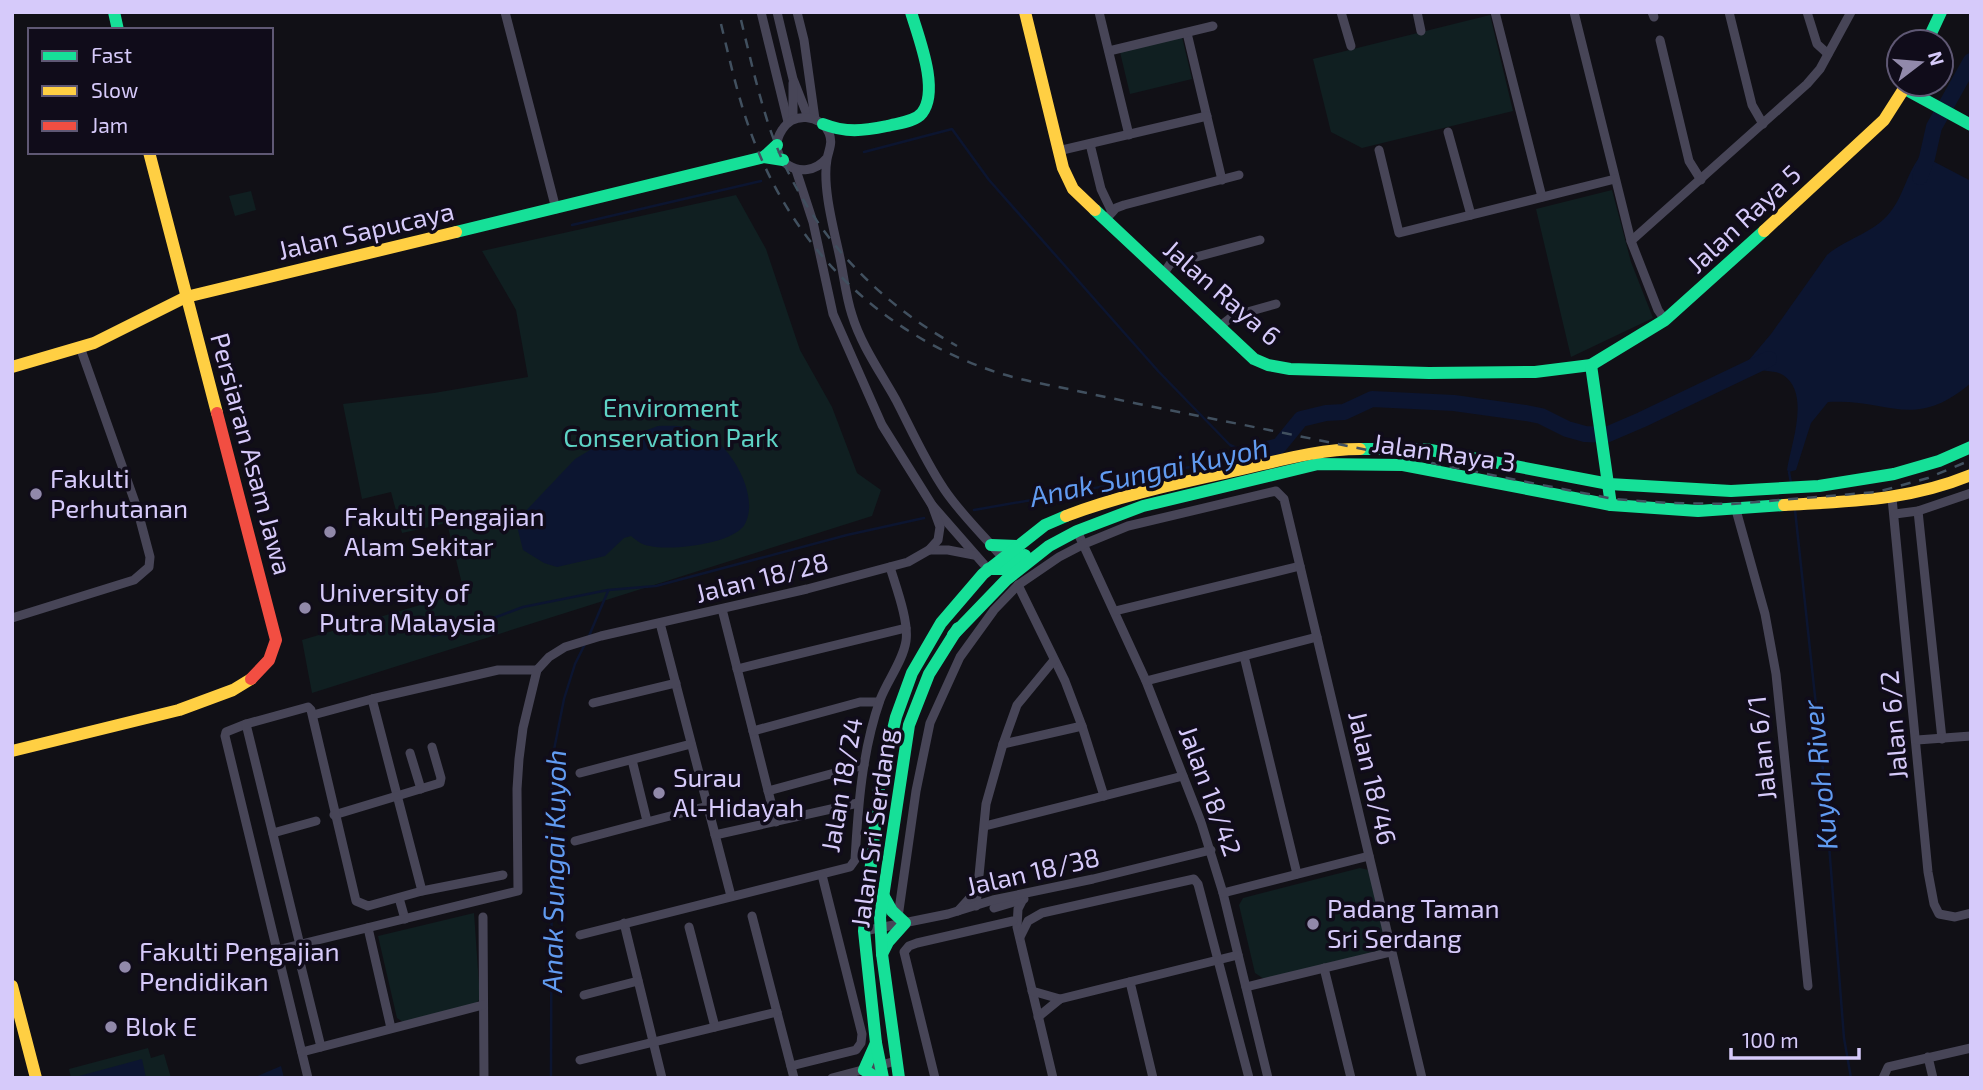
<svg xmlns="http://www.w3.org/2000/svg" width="1983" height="1090" viewBox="0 0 1983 1090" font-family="'Exo 2',sans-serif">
<rect width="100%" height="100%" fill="#111016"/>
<g fill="#101f21">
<polygon points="1490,15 1513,111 1362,148 1331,132 1313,59"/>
<polygon points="1182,37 1192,79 1130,94 1120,52"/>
<polygon points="1612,190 1631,262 1653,318 1571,357 1536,209"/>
<polygon points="251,191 256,210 235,216 229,196"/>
<polygon points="736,195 766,249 800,350 832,407 857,473 881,490 872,516 312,693 302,640 464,592 447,523 402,533 391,492 362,499 343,404 434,393 528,377 516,310 482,251"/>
<polygon points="1360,868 1369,870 1387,942 1383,950 1264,979 1255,973 1239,905 1243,898"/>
<polygon points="474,913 480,999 476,1003 403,1022 397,1018 378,936"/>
<polygon points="148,1048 151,1058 164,1054 171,1078 71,1078 69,1069"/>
</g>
<g fill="#0c1530">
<path d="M1919,158h8l44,23v202c-58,49 -82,15 -143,19l-17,21 -15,47 -7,2 -2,-2c4,-26 24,-77 -4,-95 -10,-6 -21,-2 -32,-8l-2,-7 22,-26 56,-79c19,-16 43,-21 60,-39 16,-17 19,-41 32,-58z"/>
<path d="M658,426c16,-1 31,0 47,7 26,13 55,62 40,91 -11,20 -74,27 -95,22 -8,-1 -13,-5 -19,-10l-7,2 -19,18 -48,11 -13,-4 -21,-13 -5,-20 3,-14 54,-57 20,-12 22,-6z"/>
<polygon points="142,1059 146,1078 80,1078 79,1076"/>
<polygon points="281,1066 284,1078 253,1078"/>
</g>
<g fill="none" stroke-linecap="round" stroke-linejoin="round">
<g stroke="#0c1530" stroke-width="2.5">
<polyline points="864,152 952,129 989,180 1159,372 1230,445 1245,452 1256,452"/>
<polyline points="572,225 761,181"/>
<polyline points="1789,472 1791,483"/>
<polyline points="974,510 1077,492 1253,453"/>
<polyline points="1795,510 1824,780 1844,1038 1851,1078"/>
<polyline points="433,636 467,628 523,607 608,590 656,586 847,535 924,518"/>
<polyline points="589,636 608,591"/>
<polyline points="551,1078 552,760 564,699 575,664 586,642"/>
</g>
<g stroke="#0c1530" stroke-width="16">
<polyline points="1920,177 1927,158 1934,127 1971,61"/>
<polyline points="1256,452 1279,446 1301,419 1326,413 1344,412 1372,399 1454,403 1526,413 1541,416 1567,429 1585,434 1606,435 1641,420 1769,359"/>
</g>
<g stroke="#474557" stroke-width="9">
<polyline points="505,12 556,209"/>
<polyline points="761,12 788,122"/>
<polyline points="777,12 793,79 808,117"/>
<polyline points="797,12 804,40 815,119"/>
<polyline points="1099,12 1129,135"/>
<polyline points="1341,12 1351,46"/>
<polyline points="1417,12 1421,31"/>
<polyline points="1495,12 1542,197"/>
<polyline points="1574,12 1631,241 1658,310 1665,320"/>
<polyline points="1652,12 1654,17"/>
<polyline points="1729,12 1752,105 1763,124"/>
<polyline points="1807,12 1817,44 1828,54"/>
<polyline points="1187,33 1222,180"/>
<polyline points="1660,40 1689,161 1701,180"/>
<polyline points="1109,51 1213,26"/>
<polyline points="793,83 793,119"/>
<polyline points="1448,132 1471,215"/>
<polyline points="1090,144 1101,189 1112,212"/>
<polyline points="1379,150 1399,233 1615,179"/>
<polyline points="1058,151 1207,116"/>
<path d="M827,158c-24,28 -64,1 -45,-28 11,-18 38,-16 47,3 4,10 0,16 -2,26 -5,28 7,71 13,99 4,19 6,39 12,57 9,30 29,58 44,85 15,29 29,61 48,89 16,24 39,46 58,68"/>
<polyline points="796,170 813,222 833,314 882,425 932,505 988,569"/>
<polyline points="1106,219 1116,208 1124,205 1239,175"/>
<polyline points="1631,241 1807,84 1820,69 1851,12"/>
<polyline points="1164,273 1170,264 1260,240"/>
<polyline points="1219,327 1233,316 1276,304"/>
<polyline points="1892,498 1928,872 1934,904 1939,914 1955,917 1971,913"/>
<polyline points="1736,510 1765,614 1776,674 1808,986"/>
<polyline points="1918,511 1942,739"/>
<polyline points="1895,514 1918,511 1971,493"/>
<polyline points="1077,531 1146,681 1201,822 1223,893 1268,1078"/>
<polyline points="929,550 948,550 974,555"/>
<polyline points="1018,585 1065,681 1082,726 1104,796"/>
<polyline points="722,609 776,822"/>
<polyline points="1115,611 1300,566"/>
<polyline points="12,618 134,580 149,567 150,557 137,508 80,347"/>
<polyline points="660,623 731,896"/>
<polyline points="1244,656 1297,874"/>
<polyline points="737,669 906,628"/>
<polyline points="1146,681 1317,637"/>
<polyline points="372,699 422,891"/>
<polyline points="593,703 676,683"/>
<polyline points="313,715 372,699 498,670 537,670"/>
<polyline points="246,724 226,732 225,736 308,1078"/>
<polyline points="753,731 860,702 879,702"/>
<polyline points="1917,740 1971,736"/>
<polyline points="1003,744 1082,726"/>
<polyline points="410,753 421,789"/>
<polyline points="632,760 647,821"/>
<polyline points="580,773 691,744"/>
<polyline points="768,791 864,765"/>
<polyline points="334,815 440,783 441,778 432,747"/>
<polyline points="985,826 1183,776"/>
<polyline points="273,833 316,821"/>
<polyline points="715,835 858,803"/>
<polyline points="575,841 708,806"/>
<polyline points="1223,893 1369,856"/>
<polyline points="399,898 405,919"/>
<polyline points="1023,899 1018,909 1017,927 1053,1078"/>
<polyline points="976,906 986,804 1003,744 1017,705 1054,660"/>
<polyline points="994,908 1024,899"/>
<polyline points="958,911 978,889"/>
<polyline points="752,916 794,1078"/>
<polyline points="483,917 484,1078"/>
<polyline points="898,917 916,791 930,723 960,657 994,610 1018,585 1059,557 1084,544 1128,526 1276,491 1284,499 1422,1078"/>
<polyline points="624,923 662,1078"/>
<polyline points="689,927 715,1027"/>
<polyline points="368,928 391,1028"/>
<polyline points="864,931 948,914 993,900 1093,879 1211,850"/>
<path d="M580,935l270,-68 5,-7c3,-53 7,-109 25,-160 7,-19 23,-39 26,-59 3,-20 -10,-54 -16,-74"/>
<polyline points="1020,937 1028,921 1042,913 1194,879 1198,884 1249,1078"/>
<polyline points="300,945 246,724 308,707 311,710 356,901 368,906 422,891 503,875"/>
<polyline points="296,946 321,1047"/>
<polyline points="277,950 518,891 517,789 519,759 523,728 537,670 549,657 565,647 601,636 807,589 908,562 929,550 938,540 940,527 932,505"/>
<polyline points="1324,968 1351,1078"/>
<polyline points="1130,982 1153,1078"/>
<polyline points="1246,987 1391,952"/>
<polyline points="1032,991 1060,999"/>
<polyline points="584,995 638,981"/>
<polyline points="1038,1017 1060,999 1238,955"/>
<polyline points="302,1052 483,1005"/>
<polyline points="1928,1057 1933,1078"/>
<polyline points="580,1060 777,1012"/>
<polyline points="791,1066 856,1050 861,1043 862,1034 822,875"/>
<polyline points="832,1078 896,1061"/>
<polyline points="935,1078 904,952 909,946 917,943 1013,921"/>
<polyline points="1883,1078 1888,1067 1971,1048"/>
</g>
<g stroke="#16e098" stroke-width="12">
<polyline points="114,12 118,30"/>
<polyline points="1927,42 1941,12"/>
<polyline points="1905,89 1971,125"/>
<path d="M823,124c23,9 40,7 64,2 11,-3 28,-4 35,-13 18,-23 -4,-77 -11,-101"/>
<polyline points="764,157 777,145"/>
<polyline points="1095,210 1254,359 1268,365 1290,369 1429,373 1535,372 1591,365 1665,320 1764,231"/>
<polyline points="456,232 764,157 783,160"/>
<polyline points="1591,365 1611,505"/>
<polyline points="1360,449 1425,449 1609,484 1731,491 1819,486 1894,474 1939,461 1971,447"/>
<polyline points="991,545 1017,546"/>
<polyline points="988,569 1003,569 1025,555"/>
<polyline points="953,635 1006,580 1049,546 1077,531 1143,506 1318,464 1403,465 1611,505 1698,511 1784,505"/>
<polyline points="882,954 888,942 905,923 892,911 883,895"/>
<polyline points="876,1043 864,1070 877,1078"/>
<polyline points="883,1078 876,1043 864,931 879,788 896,717 912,673 941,623 983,574 1045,525 1066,516"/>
<polyline points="899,1078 882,954 880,917 909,725 929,674 958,628"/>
</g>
<g stroke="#ffcf43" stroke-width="12">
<polyline points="1025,12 1063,168 1073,189 1095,210"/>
<polyline points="149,152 217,413"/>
<polyline points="1764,231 1884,120 1907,84"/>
<polyline points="12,367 94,343 186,297 456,232"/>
<path d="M1784,505c68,-4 123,-4 187,-30"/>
<path d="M1066,516c55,-21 114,-33 172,-46 40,-9 80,-21 122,-21"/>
<polyline points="12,751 179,710 233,690 251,679"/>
<polyline points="12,986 36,1078"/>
</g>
<polyline stroke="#f24e42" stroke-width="12" points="217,413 276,640 269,660 251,679"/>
<g stroke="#41505f" stroke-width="2.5" stroke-dasharray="10 9" stroke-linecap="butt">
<path d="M741,20c9,37 17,73 29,109 33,94 100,169 187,217"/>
<path d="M721,24c10,41 19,83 35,122 42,105 124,185 231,223 27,10 57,15 86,21 50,11 101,21 151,31 130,26 260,53 390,78l54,4 64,1 145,-12 51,-14 43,-18"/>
</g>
</g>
<g fill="#9189aa" stroke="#100c1a" stroke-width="2.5">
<circle cx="36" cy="494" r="7"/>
<circle cx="330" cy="532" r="7"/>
<circle cx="305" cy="608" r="7"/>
<circle cx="659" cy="793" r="7"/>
<circle cx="1313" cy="924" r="7"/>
<circle cx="125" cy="967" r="7"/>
<circle cx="111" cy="1027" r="7"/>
</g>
<g text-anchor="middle" stroke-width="7" stroke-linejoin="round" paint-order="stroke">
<g font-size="26" fill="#d6cafa" stroke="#100c1a">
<text transform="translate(1744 219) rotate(-43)" y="9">Jalan Raya 5</text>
<text transform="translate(366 231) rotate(-13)" y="9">Jalan Sapucaya</text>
<text transform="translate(1222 293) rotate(41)" y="9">Jalan Raya 6</text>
<text transform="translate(1444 453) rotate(8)" y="9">Jalan Raya 3</text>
<text transform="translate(251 454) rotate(75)" y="9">Persiaran Asam Jawa</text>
<text transform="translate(762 578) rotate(-14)" y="9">Jalan 18/28</text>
<text transform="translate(1894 725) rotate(-95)" y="9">Jalan 6/2</text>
<text transform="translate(1762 748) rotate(-96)" y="9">Jalan 6/1</text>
<text transform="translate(1372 778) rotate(77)" y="9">Jalan 18/46</text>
<text transform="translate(842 785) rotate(-80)" y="9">Jalan 18/24</text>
<text transform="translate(1210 791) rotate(70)" y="9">Jalan 18/42</text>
<text transform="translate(874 828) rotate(-82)" y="9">Jalan Sri Serdang</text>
<text transform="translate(1033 872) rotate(-13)" y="9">Jalan 18/38</text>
</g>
<g font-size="26" fill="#5ed2c5" stroke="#100c1a">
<text x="671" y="417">Enviroment<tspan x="671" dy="30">Conservation Park</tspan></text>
</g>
<g font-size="26" fill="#d6cafa" stroke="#100c1a" text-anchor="start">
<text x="50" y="488">Fakulti<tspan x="50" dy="30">Perhutanan</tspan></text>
<text x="344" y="526">Fakulti Pengajian<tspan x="344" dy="30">Alam Sekitar</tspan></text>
<text x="319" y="602">University of<tspan x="319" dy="30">Putra Malaysia</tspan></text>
<text x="673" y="787">Surau<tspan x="673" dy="30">Al-Hidayah</tspan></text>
<text x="1327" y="918">Padang Taman<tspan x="1327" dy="30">Sri Serdang</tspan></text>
<text x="139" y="961">Fakulti Pengajian<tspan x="139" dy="30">Pendidikan</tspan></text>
<text x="125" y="1036">Blok E</text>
</g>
<g font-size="28" font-style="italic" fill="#619bf1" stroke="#100c1a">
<text transform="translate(1149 472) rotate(-12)" y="10">Anak Sungai Kuyoh</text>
<text transform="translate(1820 775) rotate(-96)" y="10">Kuyoh River</text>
<text transform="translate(554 871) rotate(-89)" y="10">Anak Sungai Kuyoh</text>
</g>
</g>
<rect width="1983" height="1090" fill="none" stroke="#d6cafa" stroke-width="28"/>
<rect x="28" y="28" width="245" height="126" fill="#100c1a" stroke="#5f5874" stroke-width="2"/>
<rect x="42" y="51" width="35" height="10" fill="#16e098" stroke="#5f5874" stroke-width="2"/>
<text x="91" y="63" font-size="21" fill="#d6cafa">Fast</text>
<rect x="42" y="86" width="35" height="10" fill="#ffcf43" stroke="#5f5874" stroke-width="2"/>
<text x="91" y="98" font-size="21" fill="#d6cafa">Slow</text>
<rect x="42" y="121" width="35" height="10" fill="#f24e42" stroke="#5f5874" stroke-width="2"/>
<text x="91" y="133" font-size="21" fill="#d6cafa">Jam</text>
<g transform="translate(1920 63) rotate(74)"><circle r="33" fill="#100c1a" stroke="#5f5874" stroke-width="2"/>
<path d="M0-5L12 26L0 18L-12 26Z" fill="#9189aa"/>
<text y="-10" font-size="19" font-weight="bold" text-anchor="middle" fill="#d6cafa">N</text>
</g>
<path d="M1731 1048v10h128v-10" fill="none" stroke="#d6cafa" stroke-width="3.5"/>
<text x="1742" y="1048" font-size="21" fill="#d6cafa" stroke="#100c1a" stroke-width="5" paint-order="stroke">100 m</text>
</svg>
